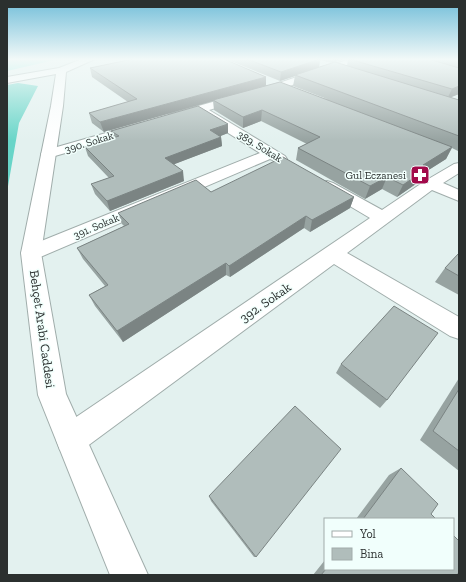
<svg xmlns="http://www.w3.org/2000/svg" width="466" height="582" viewBox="0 0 466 582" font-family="'Zilla Slab',serif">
<rect width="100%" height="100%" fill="#e3f1ef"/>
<polygon fill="#8ceee1" points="7,59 59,59 7,71"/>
<polygon fill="#68d5c8" points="18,83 38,86 19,123 7,192 7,85"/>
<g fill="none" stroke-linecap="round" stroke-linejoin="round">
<defs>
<g id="street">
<polygon points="350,59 364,59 284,88 209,110 285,156 287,159 285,162 280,163 270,159 38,258 31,260 24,258 21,253 24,248 260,153 198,114 174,121 170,120 168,117 170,114 276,84"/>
<polygon points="141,123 145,124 147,127 145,130 48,158 43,157 41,154 43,151"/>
<polygon points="459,163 459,173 443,183 459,190 459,201 432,190 347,253 459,317 459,339 450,336 334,264 82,450 71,454 60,450 56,439 60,428 370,218 321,189 319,186 321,183 327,181 333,183 382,210 425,181 454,164"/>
</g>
<polygon id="secondary" points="82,59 95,59 66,72 63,106 41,253 66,394 148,575 110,575 38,395 21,253 51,106 56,74 7,83 7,77 59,68"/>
</defs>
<use href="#street" stroke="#a0adab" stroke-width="2"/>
<use href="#secondary" stroke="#a0adab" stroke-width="2"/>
<use href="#street" fill="#fff" fill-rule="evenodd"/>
<use href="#secondary" fill="#fff" fill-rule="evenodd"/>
</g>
<g fill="#97a3a1" fill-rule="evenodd">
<path d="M128,59h96l42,18v8l61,14 -34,-13 2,-10 -15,5 -54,-22h118l-9,3 12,4 1,-7h111v35l-9,3 9,3v50l-1,1 -6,-3 -6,11 -19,12 -4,8 -26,18 -15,-8 -17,10 -69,-39 2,-12 9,-4 -46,-23 -18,7 -29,-18 -1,-9 -109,31 -12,-9 -3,-10 39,-11 -36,-25 -2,-9 39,-8zM320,60l12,3 -13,4z"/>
<polygon points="228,124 228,133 220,136 221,137 222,146 174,164 184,181 110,211 95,194 91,184 109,178 88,156 85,147 113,138 111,131"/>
<polygon points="211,192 354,197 350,208 310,232 304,228 230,277 226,275 123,342 95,306 89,295 105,286 83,259 77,248 124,226 122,224 118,213"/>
<polygon points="459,253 459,295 435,282 445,268"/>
<polygon points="341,364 387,400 380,408 336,373"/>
<polygon points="459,378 459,471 420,440"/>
<polygon points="401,468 431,514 436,519 356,519 389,475"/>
<polygon points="209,496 256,557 254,557 211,501"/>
<polygon points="325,560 325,569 453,569 457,575 313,575"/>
</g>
<g fill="#7b8483">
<polygon points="320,59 319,68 295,75 295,76 280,81 281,72"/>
<polygon points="333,59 344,59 332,63"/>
<polygon points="266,77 266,86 213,100 213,101 104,132 100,122"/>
<polygon points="459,86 459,94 447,99 452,89"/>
<polygon points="262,110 261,121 243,128 243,117"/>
<polygon points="228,124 228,133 211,140 210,130"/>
<polygon points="221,137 222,146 167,167 165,158"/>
<polygon points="452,147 446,159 427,171 423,179 397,197 403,185 423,165"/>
<polygon points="183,171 184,181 110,211 107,201"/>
<polygon points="387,177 382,189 365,199 370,186"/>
<polygon points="354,197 350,208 310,232 312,220"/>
<polygon points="306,216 304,228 230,277 229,266"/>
<polygon points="226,263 226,275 123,342 117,331"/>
</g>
<g fill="#b0bdbb" stroke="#7b8483">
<polygon points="133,59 224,59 266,77 100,122 89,113 137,99 90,68"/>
<polygon points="247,59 320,59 281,72"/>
<polygon points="349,59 429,59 459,68 459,86 452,89"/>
<polygon points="335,62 459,100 459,136 295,75"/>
<polygon points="280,82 452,147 423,165 429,167 403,185 387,177 370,186 298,148 320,137 262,110 243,117 213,100"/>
<polygon points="198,106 228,124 210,130 221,137 165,158 183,171 107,201 91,184 114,176 85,147 119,136 111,131"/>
<polygon points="283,157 354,197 312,220 306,216 229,266 226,263 117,331 89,295 108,285 77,248 129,224 118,213 196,180 211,192"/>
<polygon points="459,253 459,276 445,268"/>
<polygon points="394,306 438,333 387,400 341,364"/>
<polygon points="459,389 459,451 433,431"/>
<polygon points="295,406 341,449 256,557 209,496"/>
<polygon points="401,468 438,504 431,514 436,519 363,519"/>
<polygon points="453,535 459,541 459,572 457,575 321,575 326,569 453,569"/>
</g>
<linearGradient id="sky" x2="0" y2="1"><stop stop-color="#72bed9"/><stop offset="0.42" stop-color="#f2f9f8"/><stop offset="1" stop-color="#f2f9f8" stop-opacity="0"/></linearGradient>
<rect width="466" height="141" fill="url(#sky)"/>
<defs>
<symbol id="pharmacy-square" viewBox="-11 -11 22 22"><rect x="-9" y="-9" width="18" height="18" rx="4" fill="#a20a4a" stroke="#f1fffc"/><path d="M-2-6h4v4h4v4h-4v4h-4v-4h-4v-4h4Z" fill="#fff"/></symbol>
</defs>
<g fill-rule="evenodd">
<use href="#pharmacy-square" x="409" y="164" width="22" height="22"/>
</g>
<g text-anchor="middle" stroke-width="3" stroke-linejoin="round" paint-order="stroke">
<g font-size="11" fill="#2b302f" stroke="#f1fffc">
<text transform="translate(89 142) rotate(-17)" y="4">390. Sokak</text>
<text transform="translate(260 146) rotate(31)" y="4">389. Sokak</text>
<text transform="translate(96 226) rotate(-23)" y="4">391. Sokak</text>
</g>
<g font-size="11" fill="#2b302f" stroke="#f1fffc" text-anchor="end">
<text x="406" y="179">Gul Eczanesi</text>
</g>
<g font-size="13" fill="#2b302f" stroke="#f1fffc">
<text transform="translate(265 302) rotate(-35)" y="5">392. Sokak</text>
<text transform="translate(43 329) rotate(82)" y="5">Behçet Arabi Caddesi</text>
</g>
</g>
<rect width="466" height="582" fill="none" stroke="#2b302f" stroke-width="16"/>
<rect x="324" y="518" width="130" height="52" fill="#f1fffc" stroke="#a2acaa"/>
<rect x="332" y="531" width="20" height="6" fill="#ffffff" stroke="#a2acaa"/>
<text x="360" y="538" font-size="12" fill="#2b302f">Yol</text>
<rect x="332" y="548" width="20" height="12" fill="#b0bdbb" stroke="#a2acaa"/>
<text x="360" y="558" font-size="12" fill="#2b302f">Bina</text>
</svg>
